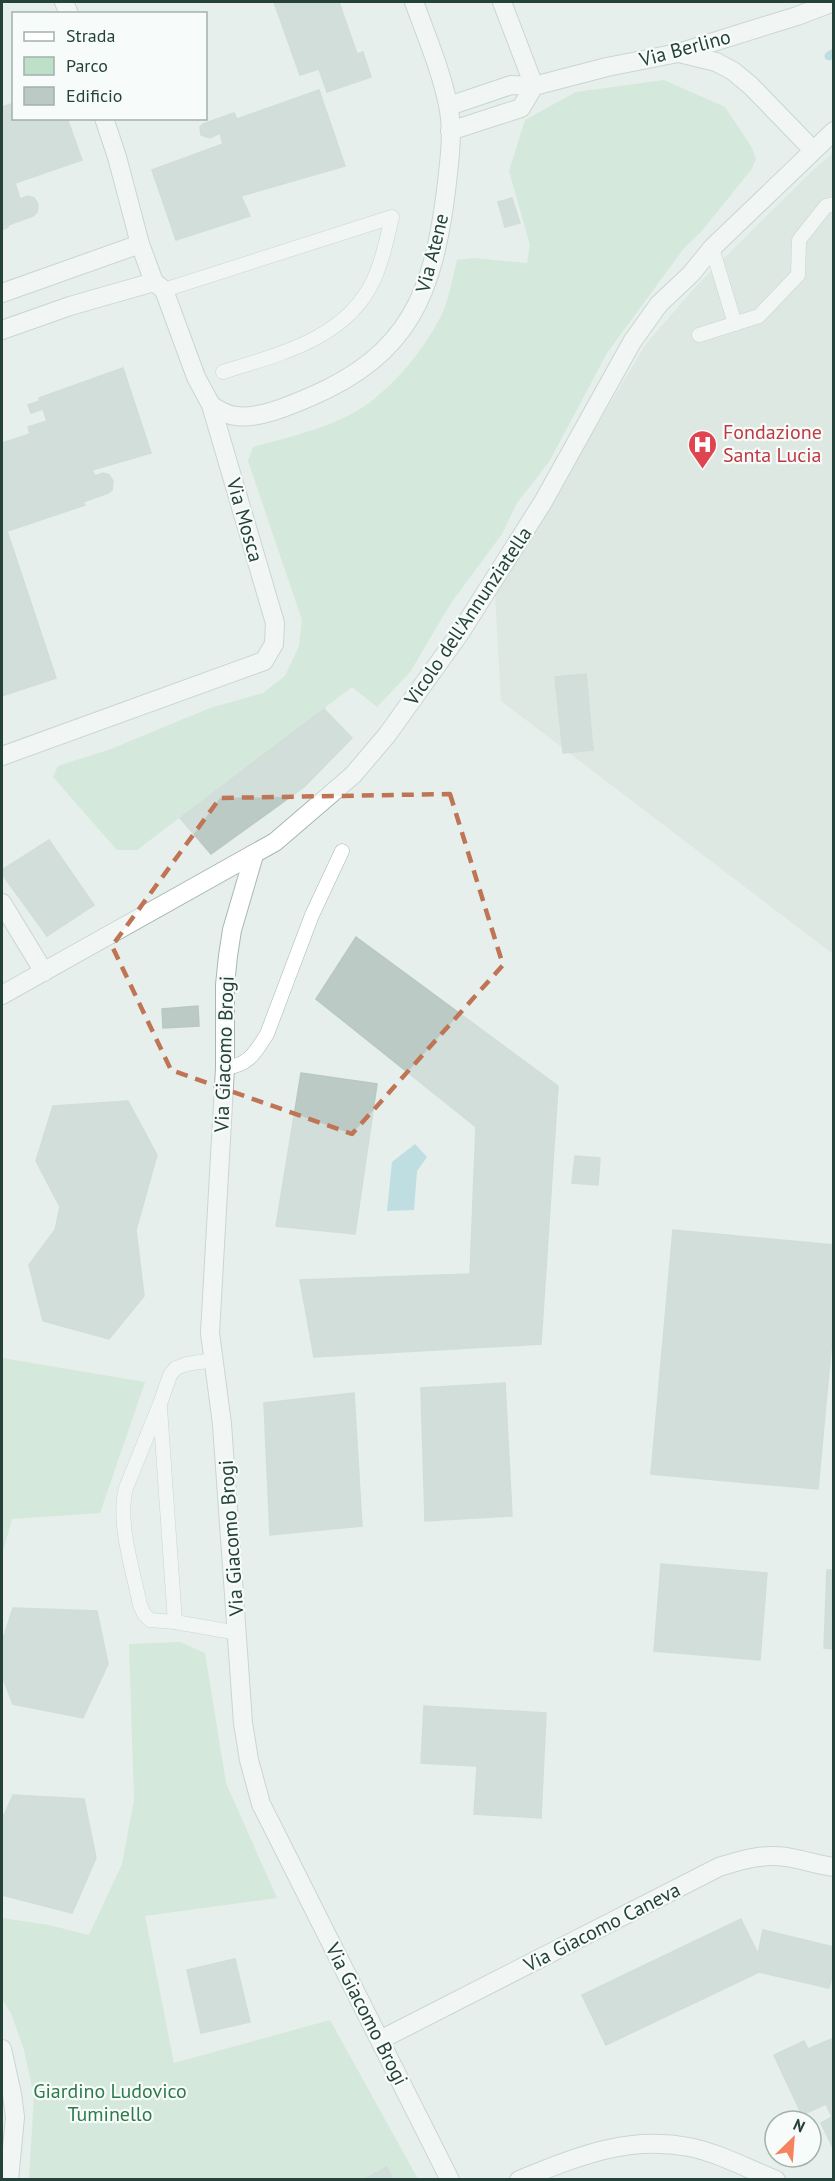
<svg xmlns="http://www.w3.org/2000/svg" width="835" height="2181" viewBox="0 0 835 2181" font-family="'PT Sans',sans-serif">
<rect width="100%" height="100%" fill="#e6efeb"/>
<polygon fill="#d4dfda" points="833,153 833,954 501,701 495,594 646,344 698,284 811,172"/>
<g fill="#bfe0c8">
<path d="M664,80l61,27 26,39 5,13 -5,11 -51,63 -16,15 -77,105 -58,109 -32,41 -15,31 -51,69 -41,69 -33,35 -25,-20 -215,163h-20l-64,-73 5,-11 53,-17 99,-41 53,-15 22,-17 14,-30 3,-26 -54,-159 5,-14c39,-11 83,-20 116,-44 28,-21 55,-54 71,-85 9,-17 12,-39 17,-58l17,-2 53,5 3,-18 -21,-74 16,-51 51,-28z"/>
<polygon points="2,1358 145,1382 100,1513 12,1519 2,1555"/>
<polygon points="180,1642 205,1653 226,1783 277,1898 145,1916 174,2063 330,2020 418,2179 29,2179 34,2096 24,2050 11,2013 2,1999 2,1918 49,1925 89,1935 122,1864 134,1800 129,1644"/>
</g>
<polygon fill="#8ec9d4" points="415,1144 427,1157 417,1171 414,1210 387,1211 392,1162"/>
<g fill="none" stroke-linecap="round" stroke-linejoin="round">
<polyline stroke="#8ec9d4" stroke-width="9" points="829,56 834,53"/>
</g>
<g fill="#bbcac4" stroke="#b8c9c2" stroke-width="1.5">
<polygon points="274,2 339,2 357,54 363,52 371,77 327,92 319,69 300,75"/>
<polygon points="319,90 345,166 241,196 250,216 176,240 152,170 223,144 220,133 210,138 201,135 200,127 203,124 234,113 237,119"/>
<polygon points="14,103 14,118 67,118 82,160 15,183 20,199 28,196 34,198 38,204 37,212 33,216 8,225 8,227 2,230 2,107"/>
<polygon points="512,198 520,223 505,227 498,202"/>
<polygon points="123,368 151,453 92,470 95,476 103,473 109,475 113,481 112,490 108,493 83,502 85,505 2,533 2,443 30,434 28,427 47,421 43,409 31,413 28,405 40,401 39,398"/>
<polygon points="7,531 56,678 2,696 2,533"/>
<polygon points="586,674 593,750 563,753 555,677"/>
<polygon points="324,709 352,738 304,787 211,854 180,818"/>
<polygon points="49,840 94,905 47,936 2,874 2,870"/>
<polygon points="356,937 558,1086 541,1344 314,1357 300,1280 470,1274 476,1127 316,999"/>
<polygon points="198,1006 199,1026 163,1028 162,1009"/>
<polygon points="301,1073 377,1084 355,1234 276,1226"/>
<polygon points="128,1101 157,1155 136,1230 144,1296 109,1339 43,1321 29,1265 55,1230 60,1207 36,1161 53,1106"/>
<polygon points="575,1156 600,1158 598,1185 572,1183"/>
<polygon points="673,1230 834,1245 834,1318 818,1489 651,1474"/>
<polygon points="505,1383 512,1516 425,1521 421,1388"/>
<polygon points="354,1393 362,1526 270,1535 264,1403"/>
<polygon points="661,1564 767,1573 760,1660 654,1651"/>
<polygon points="827,1570 834,1570 834,1649 824,1648"/>
<polygon points="13,1608 97,1611 108,1664 83,1718 13,1704 2,1676 2,1642"/>
<polygon points="424,1706 546,1713 541,1818 474,1814 477,1766 421,1763"/>
<polygon points="13,1795 84,1799 96,1858 72,1913 2,1895 2,1820"/>
<polygon points="741,1919 758,1954 763,1930 834,1947 834,1969 829,1988 759,1972 606,2045 582,1995"/>
<polygon points="235,1959 250,2022 201,2033 187,1970"/>
<polygon points="834,2038 834,2150 821,2123 832,2117 826,2104 802,2115 774,2055 804,2041 808,2049"/>
<polygon points="387,2167 393,2180 365,2180 365,2179"/>
</g>
<g fill="none" stroke-linecap="round" stroke-linejoin="round">
<defs>
<g id="service">
<polyline points="712,248 735,324"/>
<path d="M164,290l228,-73c-5,21 -9,43 -18,62 -27,60 -95,75 -151,93"/>
<polyline points="699,335 759,316 798,275 799,240 826,206 834,204"/>
<path d="M225,1068c24,-3 30,-15 42,-34l45,-119 30,-64"/>
<path d="M213,1360l-26,4 -11,4 -6,7 -10,29 -34,84c-9,35 7,82 14,117l4,9 6,6 25,2 63,11"/>
<polyline points="160,1408 175,1622"/>
</g>
<g id="minor">
<polyline points="64,2 69,14"/>
<polyline points="502,2 534,86"/>
<polyline points="679,53 716,62 733,71 751,86 812,149"/>
<polyline points="449,106 511,85 534,86 607,67 678,53 797,16 834,2"/>
<polyline points="450,131 521,108 534,86"/>
<polyline points="2,293 140,244"/>
<polyline points="2,330 70,306 154,282"/>
<path d="M211,405c7,5 16,10 25,11 23,3 53,-10 74,-19 100,-43 123,-104 136,-206 3,-27 8,-59 2,-86 -7,-35 -22,-70 -34,-103"/>
<polyline points="2,756 264,661 274,644 275,623 211,405 196,377 164,290 154,282 140,244 117,157 104,118"/>
<polyline points="254,855 232,930 228,956 225,985 225,1068 210,1333 222,1424 243,1723 249,1760 261,1804 450,2180"/>
<polyline points="2,903 44,972"/>
<polyline points="2,995 275,842 353,775 387,735 460,633 543,502 632,342 659,304 691,274 712,248 834,131"/>
<path d="M380,2040l339,-173c23,-7 48,-15 73,-9 15,3 27,7 42,9"/>
<polyline points="2,2049 12,2094 15,2117 9,2180"/>
<path d="M519,2180c58,-23 107,-45 170,-33 30,6 59,22 87,33"/>
</g>
</defs>
<use href="#service" stroke="#a8b8b2" stroke-width="15"/>
<use href="#minor" stroke="#a8b8b2" stroke-width="20"/>
<use href="#service" stroke="#fff" stroke-width="14"/>
<use href="#minor" stroke="#fff" stroke-width="18"/>
</g>
<path d="M0 0H835V2181H0ZM450,794l53,171 -151,169 -181,-64 -59,-124 108,-148z" fill="#e6efeb" fill-opacity=".55" fill-rule="evenodd"/>
<path fill="none" stroke="#c07456" stroke-width="4.5" stroke-dasharray="12 8" stroke-linejoin="round" d="M450,794l53,171 -151,169 -181,-64 -59,-124 108,-148z"/>
<defs>
<symbol id="hospital-pin" viewBox="-11 -11 22 30"><path d="M0 17L-7.5 6A9.5 9.5 0 1 1 7.5 6Z" fill="#e0444e" stroke="#f7fbf9"/><path d="M-5-5h3v3.5h4V-5h3V5h-3V1.5h-4V5h-3Z" fill="#fff"/></symbol>
</defs>
<g fill-rule="evenodd">
<use href="#hospital-pin" x="686" y="428" width="33" height="45"/>
</g>
<g text-anchor="middle" stroke-width="4.5" stroke-linejoin="round" paint-order="stroke">
<g font-size="20" fill="#24423a" stroke="#f7fbf9">
<text transform="translate(685 48) rotate(-15)" y="7">Via Berlino</text>
<text transform="translate(432 253) rotate(-76)" y="7">Via Atene</text>
<text transform="translate(245 520) rotate(74)" y="7">Via Mosca</text>
<text transform="translate(468 616) rotate(-56)" y="7">Vicolo dell'Annunziatella</text>
<text transform="translate(224 1054) rotate(-88)" y="7">Via Giacomo Brogi</text>
<text transform="translate(231 1538) rotate(-94)" y="7">Via Giacomo Brogi</text>
<text transform="translate(602 1927) rotate(-27)" y="7">Via Giacomo Caneva</text>
<text transform="translate(367 2014) rotate(63)" y="7">Via Giacomo Brogi</text>
</g>
<g font-size="20" fill="#be3a42" stroke="#f7fbf9" text-anchor="start">
<text x="723" y="439">Fondazione<tspan x="723" dy="23">Santa Lucia</tspan></text>
</g>
<g font-size="20" fill="#2d7a4b" stroke="#f7fbf9">
<text x="110" y="2098">Giardino Ludovico<tspan x="110" dy="23">Tuminello</tspan></text>
</g>
</g>
<rect width="835" height="2181" fill="none" stroke="#24423a" stroke-width="6"/>
<rect x="12" y="12" width="195" height="108" fill="#f7fbf9" stroke="#a3b1ad" stroke-width="1.5"/>
<rect x="24" y="32" width="30" height="9" fill="#ffffff" stroke="#a3b1ad" stroke-width="1.5"/>
<text x="66" y="42" font-size="18" fill="#24423a">Strada</text>
<rect x="24" y="57" width="30" height="18" fill="#bfe0c8" stroke="#a3b1ad" stroke-width="1.5"/>
<text x="66" y="72" font-size="18" fill="#24423a">Parco</text>
<rect x="24" y="87" width="30" height="18" fill="#bbcac4" stroke="#a3b1ad" stroke-width="1.5"/>
<text x="66" y="102" font-size="18" fill="#24423a">Edificio</text>
<g transform="translate(793 2139) rotate(25)"><circle r="28" fill="#f7fbf9" stroke="#a3b1ad" stroke-width="1.5"/>
<path d="M0-4.5L10 22L0 15L-10 22Z" fill="#f4845f"/>
<text y="-9" font-size="16" font-weight="bold" text-anchor="middle" fill="#24423a">N</text>
</g>
</svg>
